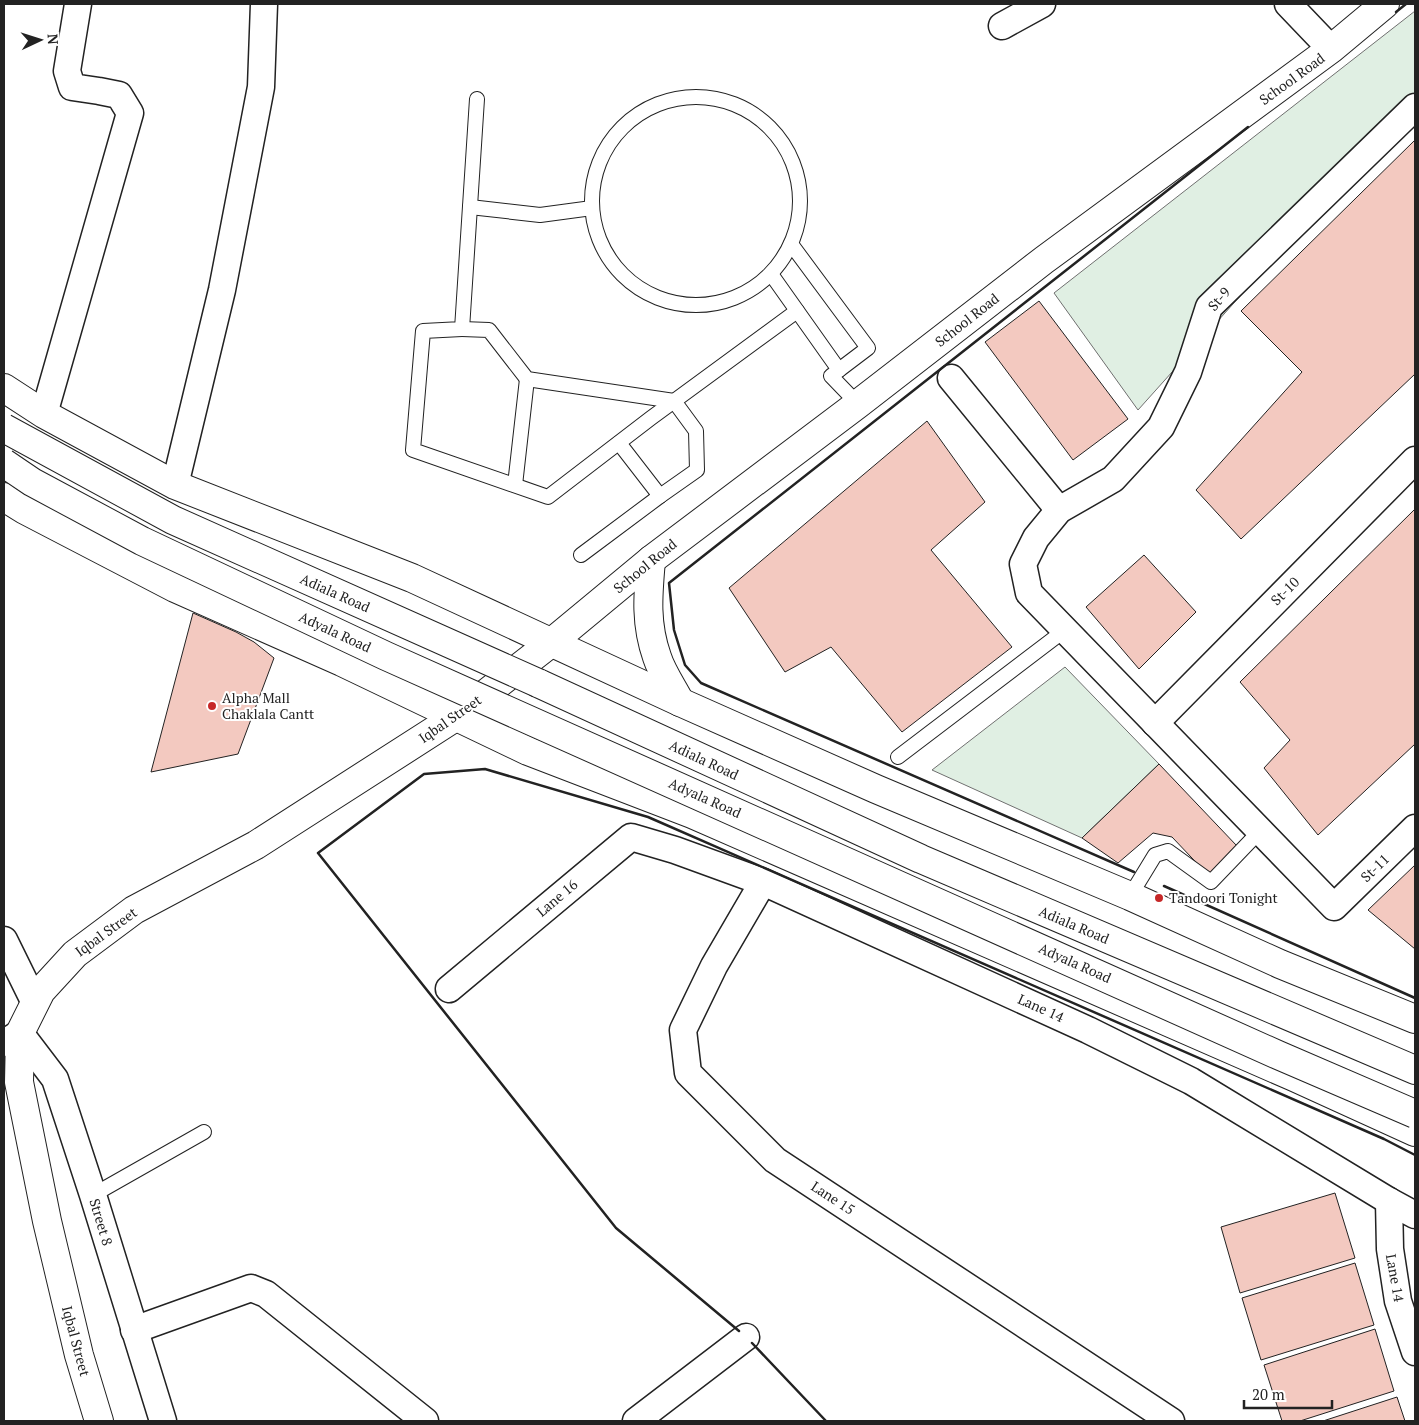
<svg xmlns="http://www.w3.org/2000/svg" width="1419" height="1425" viewBox="0 0 1419 1425" font-family="'PT Serif',serif">
<rect width="100%" height="100%" fill="#fff"/>
<g fill="#e0efe3" stroke="#6f6f6f">
<polygon points="1415,11 1415,101 1138,410 1054,293"/>
<polygon points="1065,667 1159,764 1082,838 932,770"/>
</g>
<g fill="#f3c9c0" stroke="#222">
<polygon points="1415,140 1415,374 1241,539 1196,490 1302,372 1241,311"/>
<polygon points="1039,301 1128,419 1073,460 985,342"/>
<polygon points="927,421 985,502 931,550 1012,647 902,732 831,647 785,672 729,588"/>
<polygon points="1415,509 1415,744 1318,835 1264,768 1290,740 1240,682"/>
<polygon points="1144,555 1196,612 1139,669 1086,607"/>
<polygon points="193,613 236,632 254,642 274,658 238,754 151,772"/>
<polygon points="1159,764 1237,846 1210,877 1172,837 1153,833 1118,863 1082,838"/>
<polygon points="1415,865 1415,949 1368,910"/>
<polygon points="1335,1193 1355,1258 1240,1293 1221,1227"/>
<polygon points="1355,1263 1374,1325 1261,1360 1242,1298"/>
<polygon points="1375,1329 1394,1391 1300,1421 1282,1421 1264,1365"/>
<polygon points="1397,1397 1405,1421 1323,1421"/>
</g>
<g fill="none" stroke-linecap="round" stroke-linejoin="round">
<defs>
<g id="service">
<circle cx="696" cy="201" r="104"/>
<polyline points="477,99 462,329 423,331 413,450 548,497 651,418 797,311"/>
<polyline points="470,207 540,215 592,208"/>
<polyline points="791,244 868,348 831,376 858,404"/>
<polyline points="771,274 839,370"/>
<polyline points="462,329 489,330 527,379 674,401 696,431 697,470 660,496"/>
<polyline points="515,485 527,379"/>
<polyline points="581,555 660,496 619,443"/>
<polyline points="898,757 1065,630"/>
<polyline points="1130,896 1155,855 1168,851 1211,882 1259,832"/>
<polyline points="93,1195 204,1132"/>
</g>
<g id="minor">
<polyline points="1288,4 1331,49"/>
<polyline points="1002,26 1042,4"/>
<polyline points="1415,107 1209,307 1188,372 1161,427 1113,479 1059,510 1036,538 1023,564 1029,593 1334,907 1415,828"/>
<polyline points="951,378 1059,510"/>
<polyline points="44,414 130,113 119,95 99,91 72,87 67,71 78,4"/>
<polyline points="175,485 222,290 261,87 264,4"/>
<polyline points="1155,723 1415,460"/>
<polyline points="763,882 714,966 683,1030 688,1073 775,1160 1171,1421"/>
<polyline points="4,940 35,1003"/>
<polyline points="449,989 631,837 675,850 763,882 1088,1030 1191,1081 1389,1201 1415,1215"/>
<polyline points="4,1043 20,1033 55,1079 93,1195 163,1421"/>
<polyline points="1389,1201 1390,1249 1398,1301 1415,1352"/>
<polyline points="134,1330 251,1288 266,1294 425,1421"/>
<polyline points="636,1421 746,1337"/>
</g>
<g id="tertiary">
<polyline points="4,388 44,414 175,485 412,578 680,702 876,789 1130,896 1280,964 1415,1019"/>
<polyline points="4,497 25,510 175,588 342,662 528,751 692,814 1294,1077 1415,1132"/>
<path d="M651,560c-3,34 -6,63 6,97 5,16 16,31 23,45"/>
<polyline points="99,1421 79,1355 47,1221 19,1082 20,1033 41,991 75,954 134,910 256,845 457,716 552,642 651,560 858,404 1044,260 1331,49 1385,4"/>
</g>
<polyline id="primary" points="538,683 921,859 1415,1070"/>
</defs>
<use href="#service" stroke="#222" stroke-width="16"/>
<use href="#minor" stroke="#222" stroke-width="29"/>
<use href="#tertiary" stroke="#222" stroke-width="30"/>
<use href="#primary" stroke="#222" stroke-width="30"/>
<use href="#service" stroke="#fff" stroke-width="14"/>
<use href="#minor" stroke="#fff" stroke-width="26"/>
<use href="#tertiary" stroke="#fff" stroke-width="28"/>
<use href="#primary" stroke="#fff" stroke-width="28"/>
<defs>
<g id="primary-bridge">
<polyline points="4,428 173,520 538,683"/>
<polyline points="4,463 32,482 142,541 386,656 1278,1055 1415,1114"/>
</g>
</defs>
<use href="#primary-bridge" stroke="#222" stroke-width="30" stroke-linecap="butt"/>
<use href="#primary-bridge" stroke="#fff" stroke-width="28"/>
<g stroke="#222" stroke-width="2.5">
<polyline points="1396,12 1406,4"/>
<polyline points="1134,872 701,683 685,665 674,630 669,583 1248,127"/>
<polyline points="1164,886 1415,998"/>
<polyline points="739,1331 616,1228 318,853 424,774 485,769 648,817 1384,1139 1415,1155"/>
<polyline points="752,1343 826,1421"/>
</g>
</g>
<g fill="#c62828" stroke="#fff" stroke-width="2">
<circle cx="212" cy="706" r="5"/>
<circle cx="1159" cy="898" r="5"/>
</g>
<g text-anchor="middle" stroke-width="4" stroke-linejoin="round" paint-order="stroke">
<g font-size="14" fill="#222" stroke="#fff">
<text transform="translate(1292 79) rotate(-36)" y="5">School Road</text>
<text transform="translate(1219 299) rotate(-49)" y="5">St-9</text>
<text transform="translate(967 320) rotate(-38)" y="5">School Road</text>
<text transform="translate(645 566) rotate(-39)" y="5">School Road</text>
<text transform="translate(1285 591) rotate(-45)" y="5">St-10</text>
<text transform="translate(335 593) rotate(24)" y="5">Adiala Road</text>
<text transform="translate(335 632) rotate(25)" y="5">Adyala Road</text>
<text transform="translate(450 719) rotate(-35)" y="5">Iqbal Street</text>
<text transform="translate(704 760) rotate(25)" y="5">Adiala Road</text>
<text transform="translate(705 798) rotate(24)" y="5">Adyala Road</text>
<text transform="translate(1375 868) rotate(-44)" y="5">St-11</text>
<text transform="translate(557 898) rotate(-40)" y="5">Lane 16</text>
<text transform="translate(1074 925) rotate(23)" y="5">Adiala Road</text>
<text transform="translate(106 932) rotate(-36)" y="5">Iqbal Street</text>
<text transform="translate(1075 963) rotate(24)" y="5">Adyala Road</text>
<text transform="translate(1041 1008) rotate(24)" y="5">Lane 14</text>
<text transform="translate(833 1198) rotate(33)" y="5">Lane 15</text>
<text transform="translate(101 1222) rotate(73)" y="5">Street 8</text>
<text transform="translate(1395 1278) rotate(80)" y="5">Lane 14</text>
<text transform="translate(76 1341) rotate(75)" y="5">Iqbal Street</text>
</g>
<g font-size="14" fill="#222" stroke="#fff" text-anchor="start">
<text x="222" y="703">Alpha Mall<tspan x="222" dy="16">Chaklala Cantt</tspan></text>
<text x="1169" y="903">Tandoori Tonight</text>
</g>
</g>
<rect width="1419" height="1425" fill="none" stroke="#222222" stroke-width="10"/>
<g transform="translate(40 40) rotate(86)" stroke="#ffffff" stroke-width="4" paint-order="stroke">
<path d="M0-4L9 19L0 12L-9 19Z" fill="#222222"/>
<text y="-8" font-size="14" font-weight="bold" text-anchor="middle" fill="#222222">N</text>
</g>
<path d="M1244 1400v8h88v-8" fill="none" stroke="#222222" stroke-width="2.5"/>
<text x="1252" y="1400" font-size="15" fill="#222222" stroke="#ffffff" stroke-width="4" paint-order="stroke">20 m</text>
</svg>
